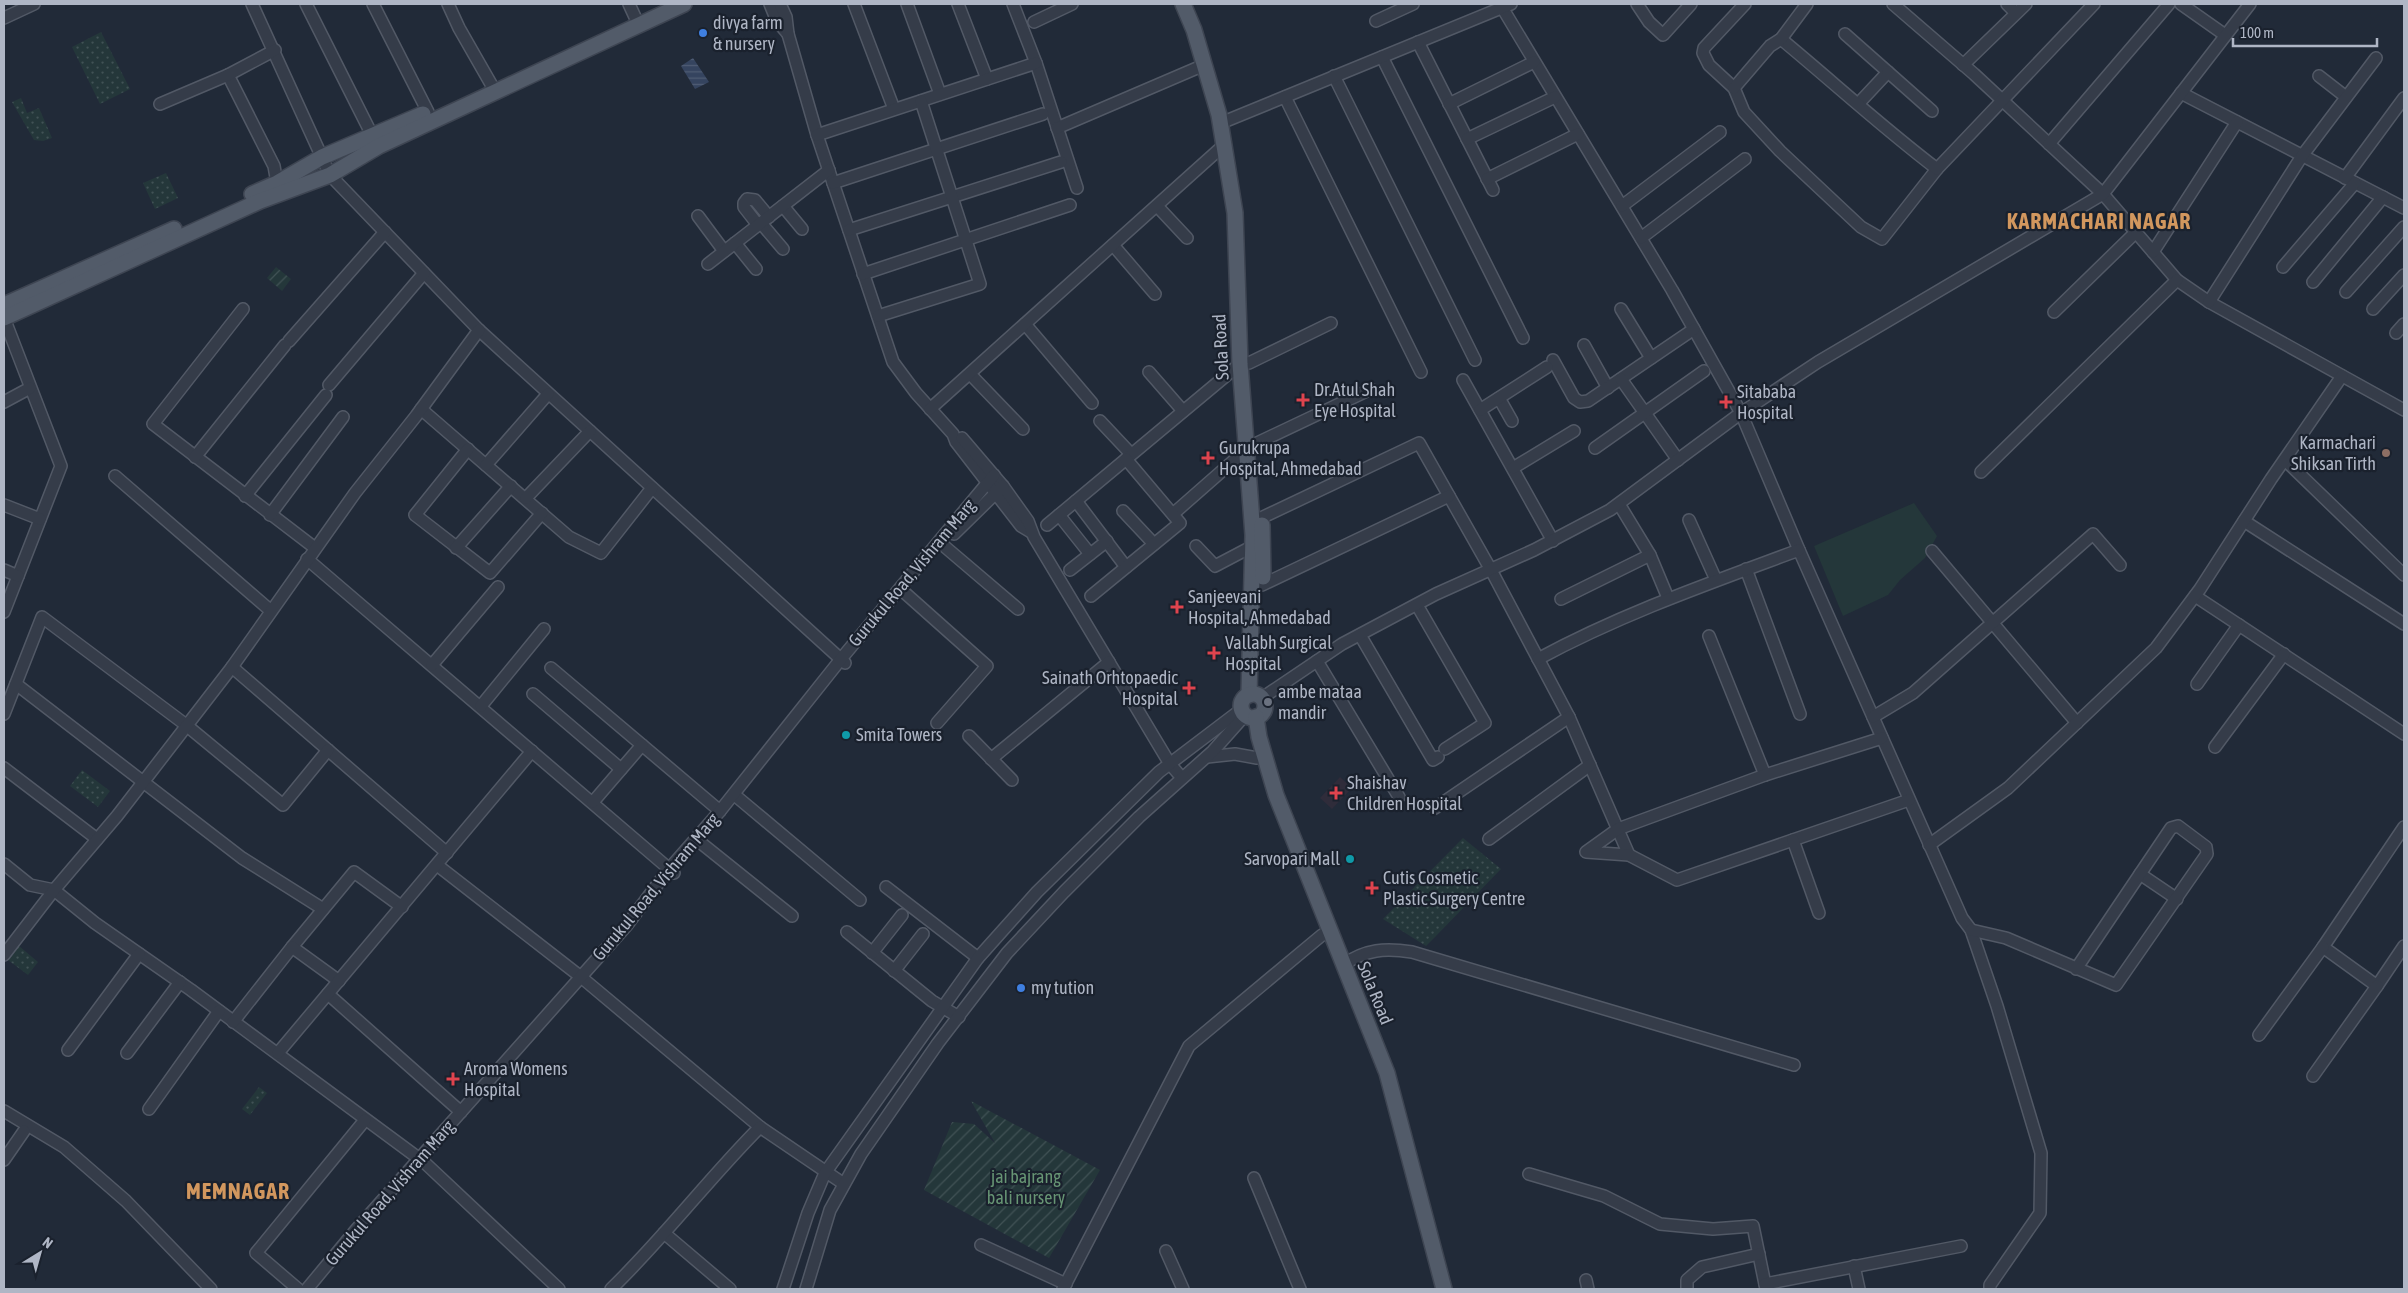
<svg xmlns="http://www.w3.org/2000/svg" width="2408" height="1293" viewBox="0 0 2408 1293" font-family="'Asap Condensed',sans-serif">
<defs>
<pattern id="grass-dots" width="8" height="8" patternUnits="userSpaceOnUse" patternTransform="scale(1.25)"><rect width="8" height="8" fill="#24373a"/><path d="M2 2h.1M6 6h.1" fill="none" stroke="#415255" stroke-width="1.8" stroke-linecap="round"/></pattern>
<pattern id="garden-furrows" width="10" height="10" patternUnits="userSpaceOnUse" patternTransform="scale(1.25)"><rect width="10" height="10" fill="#24373a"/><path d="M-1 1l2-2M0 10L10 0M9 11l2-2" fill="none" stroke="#415255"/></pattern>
<pattern id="water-rules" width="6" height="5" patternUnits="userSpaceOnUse" patternTransform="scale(1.25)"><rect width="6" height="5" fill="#35445f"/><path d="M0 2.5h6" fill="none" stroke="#505d74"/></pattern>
</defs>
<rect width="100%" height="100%" fill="#212a38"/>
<polygon fill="#2f2c3a" points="1340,777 1352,788 1332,809 1320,798"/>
<g fill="url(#grass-dots)">
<polygon points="101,32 130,89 100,104 72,47"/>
<polygon points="21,98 27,113 39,108 52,138 43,141 34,140 12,102"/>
<polygon points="166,173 178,198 155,209 143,183"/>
<polygon points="82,770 110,791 98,807 70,786"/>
<polygon points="1463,838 1501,869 1435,937 1426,946 1383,919"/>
<polygon points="19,946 38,962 28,975 8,960"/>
<polygon points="259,1087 267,1093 250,1115 242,1109"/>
</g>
<polygon fill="#24373a" points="1914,503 1937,536 1925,558 1900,580 1888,595 1843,616 1814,546"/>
<g fill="url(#garden-furrows)">
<polygon points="276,267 291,279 282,291 267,278"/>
<polygon points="971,1101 1100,1170 1049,1258 924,1190 952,1122 974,1124 995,1143"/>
</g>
<polygon fill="url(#water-rules)" points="693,58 709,82 695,89 681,66"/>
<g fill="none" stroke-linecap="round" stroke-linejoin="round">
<defs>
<g id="minor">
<polyline points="252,4 330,175 479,330 845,663"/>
<polyline points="306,4 373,137"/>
<polyline points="373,4 428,112"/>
<polyline points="448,4 459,28 491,84"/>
<polyline points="629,4 635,17"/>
<polyline points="770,4 777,21 788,34"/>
<polyline points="780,4 786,17 788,34 817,135 893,362 916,393 953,434 956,442 1021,526 1031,532"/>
<polyline points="854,4 894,109"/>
<polyline points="907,4 940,94"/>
<polyline points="958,4 987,79"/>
<polyline points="1013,4 1036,63 1077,188"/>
<polyline points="1500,4 1672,290 1741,413 1799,550 1962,918 1971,930 1997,1006 2041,1153 2040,1213 1990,1285 1990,1289"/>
<polyline points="1637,4 1649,22 1663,35 1691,4"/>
<polyline points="1745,4 1704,48 1703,53 1709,65 1734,88 1744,112 1780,151 1861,227 1882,239 1937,169"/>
<polyline points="1893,4 1974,74 2103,194 2177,280 2209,302 2404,410"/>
<polyline points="2007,4 2016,13"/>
<polyline points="2181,4 2225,35"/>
<polyline points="4,18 34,4"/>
<polyline points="1376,21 1413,4"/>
<polyline points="1034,22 1072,4"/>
<polyline points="1845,34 1888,72 1859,103"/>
<path d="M1781,39c52,43 102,89 156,130l157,-165"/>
<polyline points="1418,42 1493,190"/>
<polyline points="1382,57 1523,338"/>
<polyline points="1963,65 2026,4"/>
<polyline points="1888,72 1932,111"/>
<polyline points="228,75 274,166 277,183"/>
<polyline points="1334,76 1475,360"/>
<polyline points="2319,76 2346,97"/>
<polyline points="1734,88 1770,46 1781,39 1807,4"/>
<polyline points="2181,93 2404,208"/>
<polyline points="1285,97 1421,372"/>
<polyline points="160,104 228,75 275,50"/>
<polyline points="1449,104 1534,62"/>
<polyline points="1221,123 1511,4"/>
<polyline points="1057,128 1204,65"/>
<polyline points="817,135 1036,63"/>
<polyline points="1467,139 1555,97"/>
<polyline points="2049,144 2169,4"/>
<polyline points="2345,178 2404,98"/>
<polyline points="1487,179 1578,134"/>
<polyline points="833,183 1043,114"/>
<polyline points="783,206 802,229"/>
<polyline points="1157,206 1187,238"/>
<polyline points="1622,206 1720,132"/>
<polyline points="698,216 724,251"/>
<polyline points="761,223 783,249"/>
<polyline points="758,225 744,207 744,203 747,199 755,200 769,217"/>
<polyline points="849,230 1061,162"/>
<polyline points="1641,238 1745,159"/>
<polyline points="735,243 756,269"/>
<polyline points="1113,245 1155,294"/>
<polyline points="2153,252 2237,122"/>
<polyline points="708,264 829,170"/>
<polyline points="2283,267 2355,183"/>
<polyline points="863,274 1070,205"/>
<polyline points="2313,282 2383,197"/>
<polyline points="2346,292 2404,227"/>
<polyline points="2209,302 2302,156 2376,58"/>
<polyline points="243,309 153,424 315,548"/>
<polyline points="1621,309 1651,358"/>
<polyline points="2373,309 2404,275"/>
<polyline points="2054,312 2136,232"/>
<polyline points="878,316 980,284 921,101"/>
<polyline points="4,318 61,466 4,612"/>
<polyline points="1025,324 1092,403"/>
<polyline points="2396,333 2404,324"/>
<polyline points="289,341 385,232"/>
<polyline points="1584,345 1608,388"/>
<polyline points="1553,360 1574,398 1580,402 1588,401 1694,329"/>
<polyline points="1249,363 1331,323"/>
<polyline points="1149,372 1183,411"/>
<polyline points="970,374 1023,429"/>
<polyline points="1621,379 1678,460"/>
<polyline points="1463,380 1553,541"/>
<polyline points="329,385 424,273"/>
<polyline points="1499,398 1512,421"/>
<polyline points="4,402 30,388"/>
<polyline points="421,409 569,537 601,553 652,488"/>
<polyline points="930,409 1224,145"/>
<polyline points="1480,410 1547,367"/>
<polyline points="1100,421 1131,454"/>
<polyline points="962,438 1003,486 1028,521 1034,537 1170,764 1182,778"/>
<polyline points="1255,444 1371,389"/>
<polyline points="1595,448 1704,371"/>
<polyline points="468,449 415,515 419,518 490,573 542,513"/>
<polyline points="195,457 285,345"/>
<polyline points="2285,460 2404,575"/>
<polyline points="486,465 548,394"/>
<polyline points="1513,468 1574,431"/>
<polyline points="1981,472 2177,280"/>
<polyline points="115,476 271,611"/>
<polyline points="245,496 326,395"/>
<polyline points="526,498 590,431"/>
<polyline points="1076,501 1126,567"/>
<polyline points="1619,504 1650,555 1668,598"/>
<polyline points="4,505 40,519"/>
<polyline points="1123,511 1154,544"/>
<polyline points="1173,514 1247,449"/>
<polyline points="270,515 343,417"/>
<polyline points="1059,515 1090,554"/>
<polyline points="1261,518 1419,443 1491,570 1569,717 1629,855"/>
<polyline points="1689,520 1716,580"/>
<polyline points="2244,521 2404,624"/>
<polyline points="1047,525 1240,364"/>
<polyline points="954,534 1003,486"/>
<polyline points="944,546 1018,609"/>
<polyline points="1196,546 1215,566 1253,546"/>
<polyline points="456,548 511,486"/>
<polyline points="1932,551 2077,723"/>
<polyline points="307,559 674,873"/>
<polyline points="1746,569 1800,714"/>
<polyline points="4,570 18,576"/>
<polyline points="1070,570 1107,541"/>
<polyline points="1262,585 1449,496"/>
<polyline points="905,593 987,666 937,723"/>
<polyline points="1091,596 1180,523 1126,459"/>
<polyline points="2195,596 2404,734"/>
<polyline points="1561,599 1650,555"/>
<polyline points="1417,605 1485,723 1445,749"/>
<polyline points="1360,635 1433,760 1438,757"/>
<polyline points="1709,636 1765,775"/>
<path d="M1538,659c83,-45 172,-76 261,-109"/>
<polyline points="1317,661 1399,797"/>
<polyline points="432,665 498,587"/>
<polyline points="232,667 447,853"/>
<polyline points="551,668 720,811"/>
<polyline points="16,684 242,858 323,909"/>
<polyline points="2197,684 2239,625"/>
<polyline points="533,694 621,769"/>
<polyline points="1262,698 1342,644 1436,594 1534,550 1610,510 1741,413 1818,362 2103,194 2250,4"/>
<polyline points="481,706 544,629"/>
<polyline points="4,714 42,617 186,725 283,805 328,750"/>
<polyline points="1873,717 1913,693 2093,534 2120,565"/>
<polyline points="969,736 1012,780"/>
<polyline points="1882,738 1765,775 1618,829 1586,852 1629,855 1677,880 1909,800"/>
<polyline points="2215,747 2284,654"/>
<polyline points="1207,757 1235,754 1257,758"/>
<polyline points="991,759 1109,662"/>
<polyline points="4,768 97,839"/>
<polyline points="737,797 860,900"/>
<polyline points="593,802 642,745"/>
<polyline points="1435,808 1569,717"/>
<polyline points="2404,827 2323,947 2377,986 2404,946"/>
<polyline points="1489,839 1590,765"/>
<polyline points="1793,840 1819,913"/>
<polyline points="701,843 792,916"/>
<polyline points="1929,845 2008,788 2156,648 2200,589 2271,479 2342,376"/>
<polyline points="4,864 30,885 54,890 95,923 191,990 425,1163 559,1289"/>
<polyline points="437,865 581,977 760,1127 844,1184"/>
<polyline points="2140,874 2177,899"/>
<polyline points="886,887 978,958"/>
<polyline points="1971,930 2006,938 2116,985 2207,854 2206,847 2178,826 2171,828 2076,969"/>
<polyline points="847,932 932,1001 959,1017"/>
<polyline points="292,947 354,872 402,907"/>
<polyline points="872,953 902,915"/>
<polyline points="4,955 54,890 117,816 232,667 355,493 416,416 479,330"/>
<path d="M1343,965c23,-16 42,-17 69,-13l382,113"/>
<polyline points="894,971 923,934"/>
<polyline points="328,994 461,1112"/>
<polyline points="233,1022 292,947 339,981"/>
<polyline points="2259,1035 2323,947"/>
<polyline points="68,1050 139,954"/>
<polyline points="127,1053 180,982"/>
<polyline points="278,1053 532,751"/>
<polyline points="2313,1076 2377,986"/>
<polyline points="149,1109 219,1011"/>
<polyline points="4,1111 64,1147 126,1201 211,1289"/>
<polyline points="4,1160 24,1131"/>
<polyline points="1529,1174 1604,1196 1660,1224 1713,1229 1753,1226 1766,1289"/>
<polyline points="1254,1178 1300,1289"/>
<polyline points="664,1233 730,1289"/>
<polyline points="981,1245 1066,1284"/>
<polyline points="1166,1251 1183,1289"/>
<polyline points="1854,1266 1859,1289"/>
<polyline points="1586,1280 1588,1289"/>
<polyline points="1765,1284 1961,1246"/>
<polyline points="298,1289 256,1253 365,1120"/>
<polyline points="307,1289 355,1231 627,925 669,869 720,811 841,659 994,475"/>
<path d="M611,1289c53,-51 97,-110 149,-162"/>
<polyline points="783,1289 808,1213 825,1173 978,958 1037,892 1159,772 1242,709"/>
<polyline points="806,1289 830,1210 861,1154 938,1043 1007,953 1064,892 1139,817 1213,751 1245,715"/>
<polyline points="1063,1289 1189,1046 1322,935"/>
<polyline points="1687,1289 1687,1280 1702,1267 1759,1254"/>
</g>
<g id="major">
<polyline points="1183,4 1194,30 1219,115 1235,213 1240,364 1253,535 1249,695"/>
<polyline points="252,194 277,183 322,157 423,114"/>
<polyline points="4,305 174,229"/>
<polyline points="4,318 260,201 330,175 379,146 684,4"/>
<polyline points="1262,525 1263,577"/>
<circle cx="1253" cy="706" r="12"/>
<polyline points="1256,717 1259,737 1276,795 1387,1073 1444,1289"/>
</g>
</defs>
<use href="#minor" stroke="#525966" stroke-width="14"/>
<use href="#major" stroke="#3e4552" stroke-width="18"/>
<use href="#minor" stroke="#353c49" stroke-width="11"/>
<use href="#major" stroke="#525b69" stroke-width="15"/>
</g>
<g fill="#3f7fe0" stroke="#1a212d" stroke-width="2">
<circle cx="703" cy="33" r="5"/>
<circle cx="1021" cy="988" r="5"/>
</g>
<g fill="#e0444e" stroke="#1a212d" stroke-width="2">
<path d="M1300.5 392.5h5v5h5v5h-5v5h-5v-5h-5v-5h5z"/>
<path d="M1723.5 394.5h5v5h5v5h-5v5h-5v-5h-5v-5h5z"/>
<path d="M1205.5 450.5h5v5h5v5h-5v5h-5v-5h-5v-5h5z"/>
<path d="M1174.5 599.5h5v5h5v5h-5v5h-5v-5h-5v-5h5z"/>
<path d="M1211.5 645.5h5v5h5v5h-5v5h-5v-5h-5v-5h5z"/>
<path d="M1186.5 680.5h5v5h5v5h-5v5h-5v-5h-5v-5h5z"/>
<path d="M1333.5 785.5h5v5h5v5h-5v5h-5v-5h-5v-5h5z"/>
<path d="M1369.5 880.5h5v5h5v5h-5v5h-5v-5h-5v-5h5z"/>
<path d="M450.5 1071.5h5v5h5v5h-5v5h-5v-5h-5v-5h5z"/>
</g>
<circle fill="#8d6e63" stroke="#1a212d" stroke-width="2" cx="2386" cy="453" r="5"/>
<circle fill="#6b7280" stroke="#1a212d" stroke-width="2" cx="1268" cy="702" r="5"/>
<g fill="#0f9aa8" stroke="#1a212d" stroke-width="2">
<circle cx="846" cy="735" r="5"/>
<circle cx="1350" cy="859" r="5"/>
</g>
<g text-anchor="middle" stroke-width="4.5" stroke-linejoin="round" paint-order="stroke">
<g font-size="18" fill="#afb6c5" stroke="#1a212d" text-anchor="start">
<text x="713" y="29">divya farm<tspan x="713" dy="21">&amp; nursery</tspan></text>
<text x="1314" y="396">Dr.Atul Shah<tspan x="1314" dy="21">Eye Hospital</tspan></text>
<text x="1737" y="398">Sitababa<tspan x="1737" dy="21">Hospital</tspan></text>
<text x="2376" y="449" text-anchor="end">Karmachari<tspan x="2376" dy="21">Shiksan Tirth</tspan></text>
<text x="1219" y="454">Gurukrupa<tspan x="1219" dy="21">Hospital, Ahmedabad</tspan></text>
<text x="1188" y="603">Sanjeevani<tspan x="1188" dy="21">Hospital, Ahmedabad</tspan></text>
<text x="1225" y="649">Vallabh Surgical<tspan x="1225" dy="21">Hospital</tspan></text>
<text x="1178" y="684" text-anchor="end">Sainath Orhtopaedic<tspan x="1178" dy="21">Hospital</tspan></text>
<text x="1278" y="698">ambe mataa<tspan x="1278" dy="21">mandir</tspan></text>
<text x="856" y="741">Smita Towers</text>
<text x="1347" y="789">Shaishav<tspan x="1347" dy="21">Children Hospital</tspan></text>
<text x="1340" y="865" text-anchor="end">Sarvopari Mall</text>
<text x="1383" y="884">Cutis Cosmetic<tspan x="1383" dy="21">Plastic Surgery Centre</tspan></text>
<text x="1031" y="994">my tution</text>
<text x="464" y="1075">Aroma Womens<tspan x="464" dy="21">Hospital</tspan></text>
</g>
<g font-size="18" fill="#afb6c5" stroke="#1a212d">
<text transform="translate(1221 347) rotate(-93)" y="6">Sola Road</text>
<text transform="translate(912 573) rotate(-50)" y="6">Gurukul Road, Vishram Marg</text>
<text transform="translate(656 887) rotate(-50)" y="6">Gurukul Road, Vishram Marg</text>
<text transform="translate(1375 993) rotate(68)" y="6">Sola Road</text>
<text transform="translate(390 1193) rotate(-49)" y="6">Gurukul Road, Vishram Marg</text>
</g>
<g font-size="18" fill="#679574" stroke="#1a212d">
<text x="1026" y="1183">jai bajrang<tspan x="1026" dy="21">bali nursery</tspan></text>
</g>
<g font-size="22" font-weight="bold" letter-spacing="1" fill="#d2975e" stroke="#1a212d">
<text x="2099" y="229">KARMACHARI NAGAR</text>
<text x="238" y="1199">MEMNAGAR</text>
</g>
</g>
<rect width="2408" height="1293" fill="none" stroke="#afb6c5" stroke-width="10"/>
<g transform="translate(40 1253) rotate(37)" stroke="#1a212d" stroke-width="4" paint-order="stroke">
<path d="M0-4L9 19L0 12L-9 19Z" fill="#afb6c5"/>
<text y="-8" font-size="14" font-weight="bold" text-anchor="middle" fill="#afb6c5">N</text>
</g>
<path d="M2233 38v8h144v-8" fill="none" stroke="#afb6c5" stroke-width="2.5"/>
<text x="2240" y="38" font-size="15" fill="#afb6c5" stroke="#1a212d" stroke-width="4" paint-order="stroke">100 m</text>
</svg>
